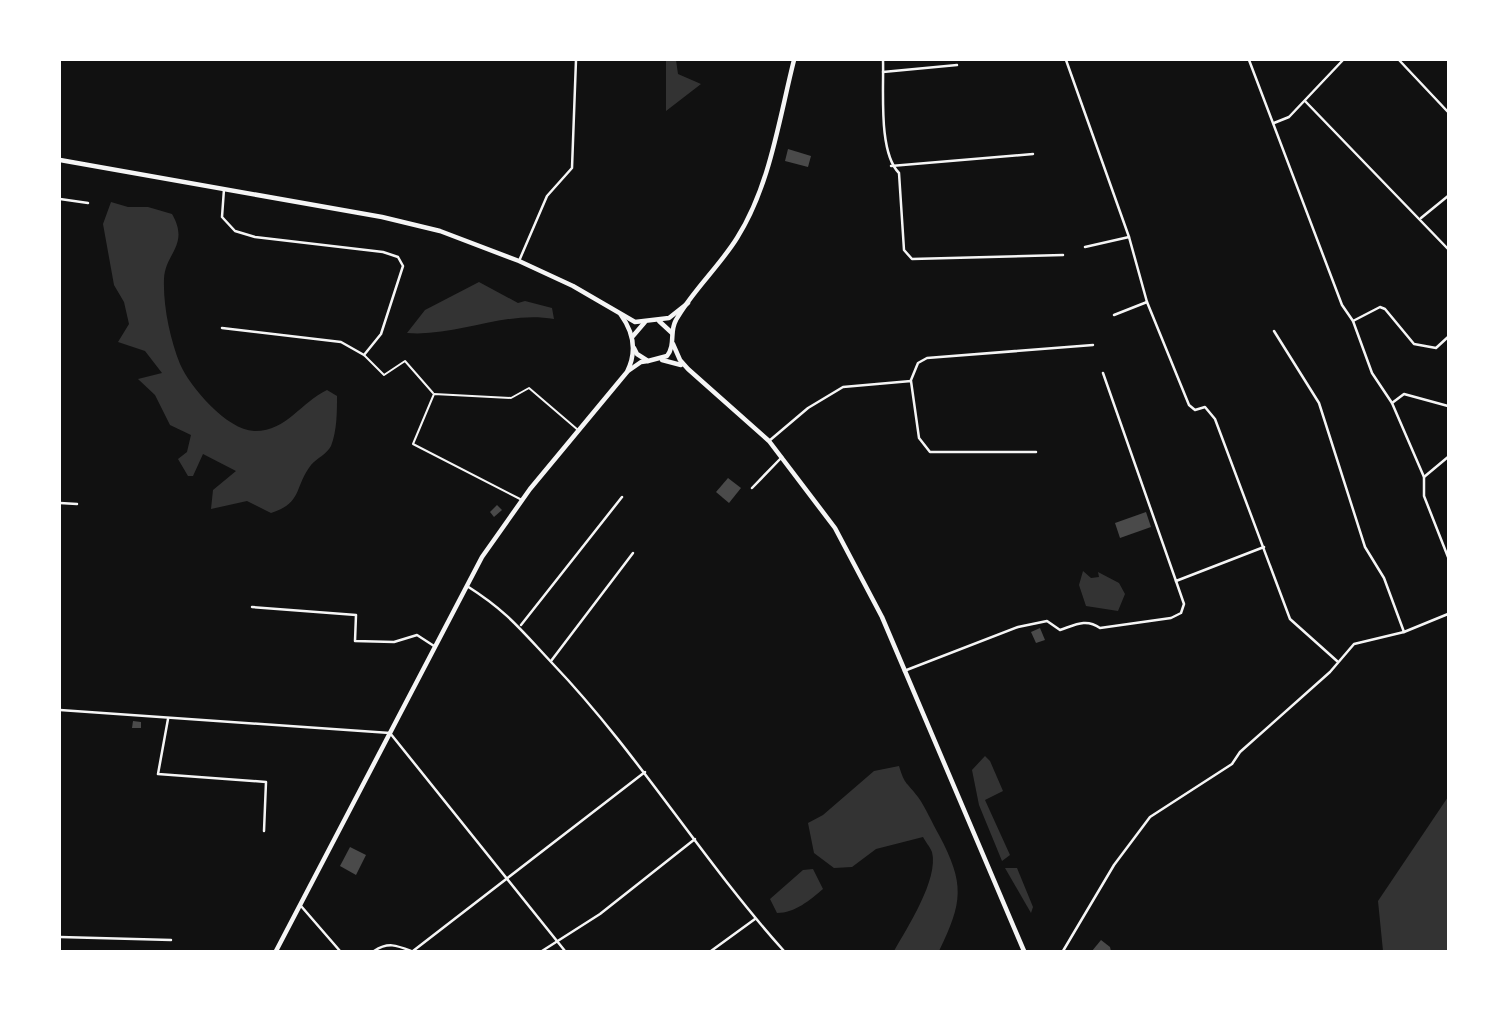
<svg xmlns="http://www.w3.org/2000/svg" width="1508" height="1011" viewBox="0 0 1508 1011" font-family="'Alegreya Sans',sans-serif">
<rect width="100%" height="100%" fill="#111"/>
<g fill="#333">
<polygon points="666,60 676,60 678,74 701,84 666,111"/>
<path d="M111,202l17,5h20l24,7c18,31 -7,39 -8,65 -1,27 6,60 16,85 10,23 47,66 74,67 32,1 47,-29 73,-41l10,6c0,16 0,35 -6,50 -4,8 -14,12 -20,19 -17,22 -8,38 -40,48l-24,-12 -36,8 2,-19 23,-19 -33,-17 -10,22h-5l-10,-17 9,-7 4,-17 -21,-10 -15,-30 -17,-16 24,-6 -17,-22 -27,-9 11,-18 -5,-22 -10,-17 -11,-61z"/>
<path d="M479,282l39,21 7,-2 27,7 2,11c-49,-9 -96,18 -147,14l18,-23z"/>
<polygon points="1083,571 1091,578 1099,577 1098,572 1119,583 1125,594 1118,611 1086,606 1079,585"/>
<polygon points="985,756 990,761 1003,791 985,800 1010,855 1002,861 979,805 972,770"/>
<path d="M899,766c6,20 8,16 19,31 8,11 14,26 21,38 26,49 24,67 0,116h-45c13,-23 45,-72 38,-99 -2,-5 -7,-11 -9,-15l-47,12 -24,18 -18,1 -20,-15 -6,-30 15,-8 51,-44z"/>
<polygon points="1448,797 1448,951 1383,951 1378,901"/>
<polygon points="1005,868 1017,868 1033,907 1031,913"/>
<path d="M813,869l10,20c-13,11 -28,24 -46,24l-7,-14 33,-29z"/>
</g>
<g fill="#4a4a4a">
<polygon points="788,149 811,156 808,167 785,161"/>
<polygon points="728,478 741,488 729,503 716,492"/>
<polygon points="497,505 502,510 494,517 490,512"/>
<polygon points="1146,512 1151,527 1120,538 1115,523"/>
<polygon points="1040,628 1045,640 1036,643 1031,632"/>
<polygon points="133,721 141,722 141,728 132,728"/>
<polygon points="350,847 366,855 356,875 340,866"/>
<polygon points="1101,940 1110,947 1111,951 1092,951"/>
</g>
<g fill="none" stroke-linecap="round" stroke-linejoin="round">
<g stroke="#f5f5f5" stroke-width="2">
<polyline points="364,355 384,375 405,361 433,393"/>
<polyline points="520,499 413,444 434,394 511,398 529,388 578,430"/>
</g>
<g stroke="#f5f5f5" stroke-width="2.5">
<path d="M883,60c1,29 -5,92 16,113l5,77 8,9 151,-4"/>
<polyline points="1066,60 1129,237 1147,302 1189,405 1195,410 1205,407 1215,419 1290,619 1337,661"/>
<polyline points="1249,60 1342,305 1353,321 1372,373 1392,403 1424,477 1424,496 1448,557"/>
<polyline points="1399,60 1448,112"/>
<polyline points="883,72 957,65"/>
<polyline points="1305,101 1448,249"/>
<polyline points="1274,123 1289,117 1343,60"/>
<polyline points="891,166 1033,154"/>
<polyline points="60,199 88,203"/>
<polyline points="1421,218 1448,196"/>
<polyline points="1085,247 1129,237"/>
<polyline points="519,261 547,196 572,168 576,60"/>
<polyline points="1114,315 1147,302"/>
<polyline points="1353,321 1380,307 1385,309 1414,344 1436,348 1448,337"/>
<polyline points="222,328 341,342 364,355 381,334 403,266 398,257 383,252 255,237 235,231 222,217 224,189"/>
<polyline points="1274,331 1319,403 1365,547 1384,578 1404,632"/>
<polyline points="1103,373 1176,581 1264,547"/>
<polyline points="911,380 918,363 927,358 1093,345"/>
<polyline points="1392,403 1404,394 1448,406"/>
<polyline points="769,441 808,408 843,387 911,381 919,438 930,452 1036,452"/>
<polyline points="1424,477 1448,457"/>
<polyline points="752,488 782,457"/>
<polyline points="60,503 77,504"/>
<path d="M467,586c41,26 54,44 86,78 85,89 149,196 231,287"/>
<polyline points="252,607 356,615 355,641 394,642 417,635 434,646"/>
<polyline points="521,625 622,497"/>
<polyline points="551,661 633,553"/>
<path d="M904,671l114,-44 29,-6 13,9c15,-5 26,-12 40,-2l71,-10 10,-5 3,-9 -8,-23"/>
<polyline points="60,710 390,733 565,951"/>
<polyline points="168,719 158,774 266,782 264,831"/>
<polyline points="301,906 340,951"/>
<polyline points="60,937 171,940"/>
<path d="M374,951c14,-9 22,-6 37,0"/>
<polyline points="413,951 645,772"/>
<polyline points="542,951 600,914 695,839"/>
<polyline points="711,951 755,919"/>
<polyline points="1063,951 1114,865 1150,817 1232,764 1240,752 1330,672 1354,644 1404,632 1448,614"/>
</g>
<g stroke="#f5f5f5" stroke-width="4.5">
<polyline points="60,160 382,217 440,231 519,261 573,286 635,322 669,318 688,303"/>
<polyline points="659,321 672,333"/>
<polyline points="633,336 645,322"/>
<polyline points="673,344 680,360 688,369 769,441 835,528 882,617 1024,951"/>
<path d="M634,348l3,6 11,7 19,-5c9,-12 2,-24 9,-36 16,-29 43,-53 61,-82 33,-52 42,-119 57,-178"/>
<polyline points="662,360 681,365"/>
<polyline points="628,371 641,362 648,361"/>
<path d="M276,951l206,-394 48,-68 97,-117c10,-20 7,-39 -6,-57"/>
</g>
</g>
<rect width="1508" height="1011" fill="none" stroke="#ffffff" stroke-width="122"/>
</svg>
